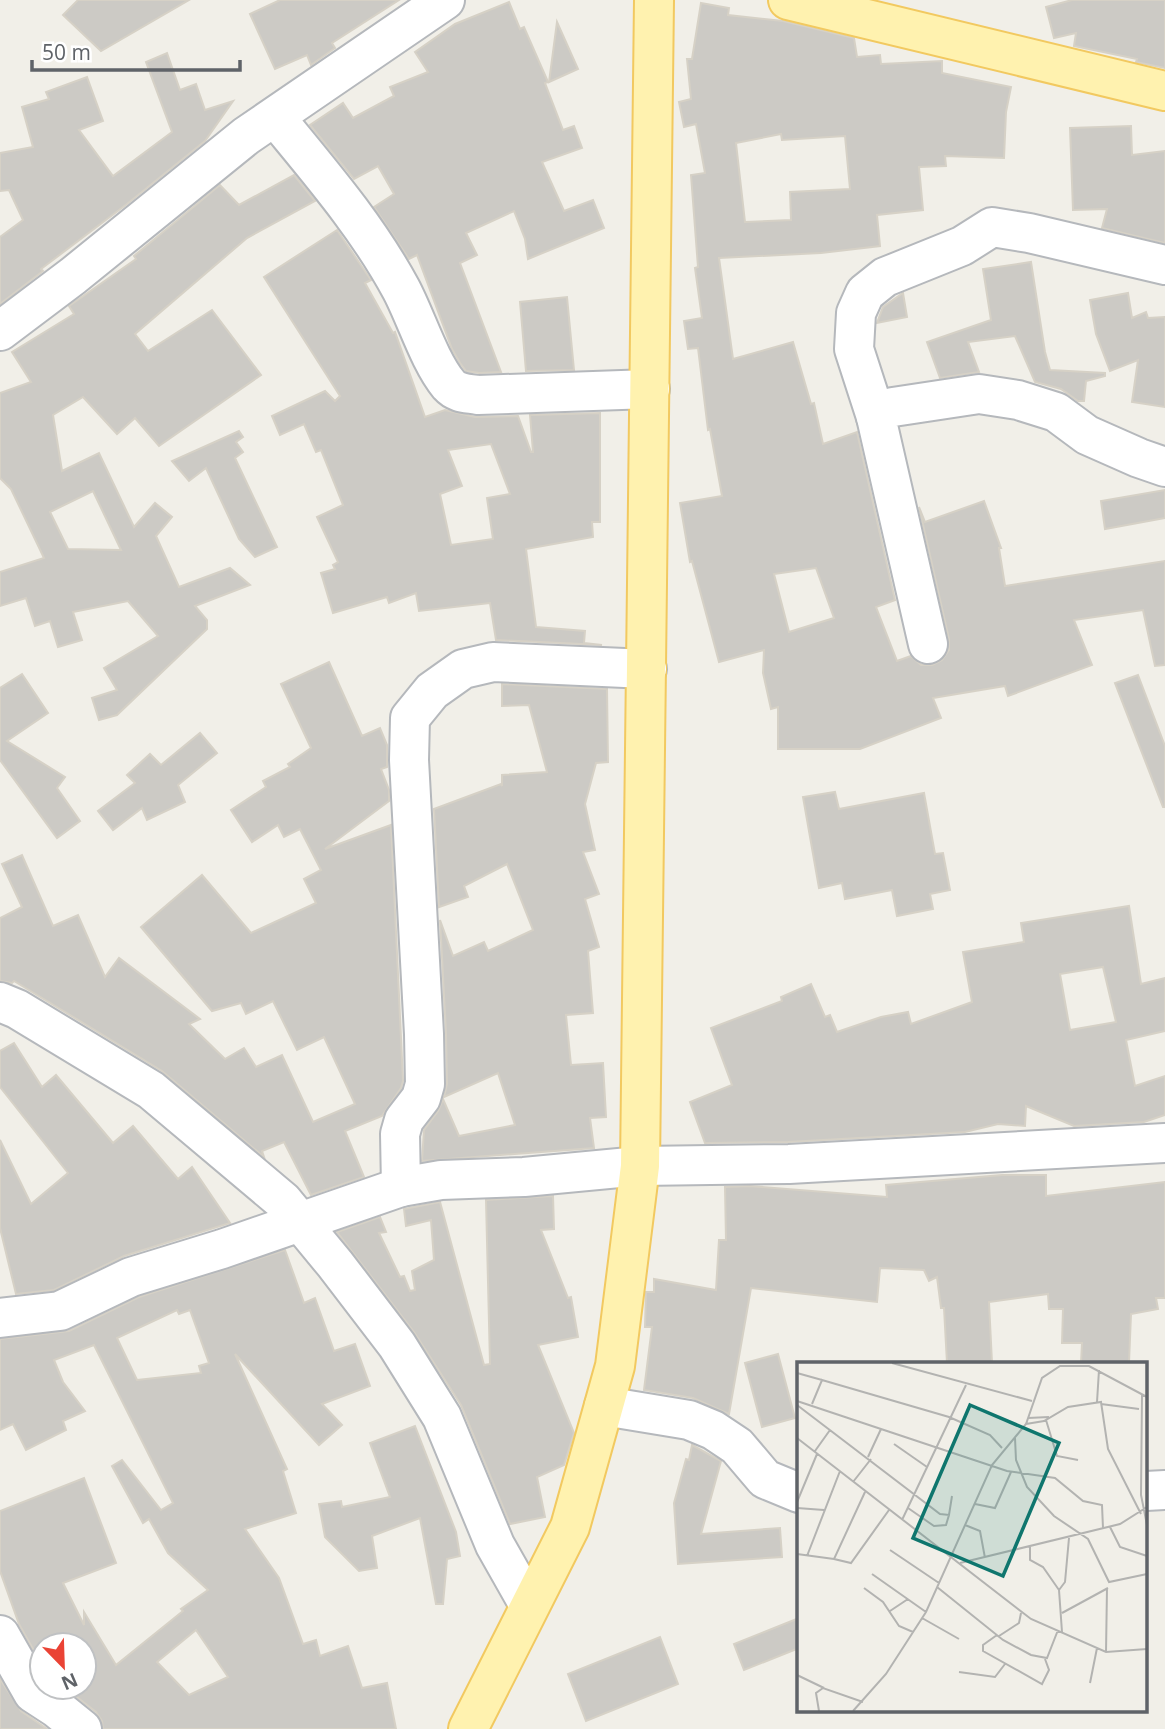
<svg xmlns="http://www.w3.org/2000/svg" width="1165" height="1729" viewBox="0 0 1165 1729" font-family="'Open Sans',sans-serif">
<rect width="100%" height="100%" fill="#f1efe8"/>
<g fill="#cccac5" stroke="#d6d1c6" stroke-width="2" fill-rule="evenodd">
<polygon points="78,0 189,0 101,51 63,15"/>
<polygon points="280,0 399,0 332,43 335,48 311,65 307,55 275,69 250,14"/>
<polygon points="1072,0 1165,0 1165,68 1136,62 1137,59 1074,46 1076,33 1054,38 1046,7"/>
<polygon points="509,2 520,29 524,27 548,82 545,83 563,130 574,126 582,148 542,162 564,211 593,200 604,228 528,259 525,239 514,211 466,233 477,255 460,263 501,372 479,373 466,371 460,363 452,349 417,255 409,259 374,207 394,194 378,166 354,179 310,125 343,103 353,118 394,96 390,87 428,72 415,52 455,24"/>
<path d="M701,3l28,5 -1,7 55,6 71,17 3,19 23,-2 1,9 61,-3v12l69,14 -5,25 -2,46 -59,-2 1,10 -27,1 4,43 -46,5 3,31 -59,7 -102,5 14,101 60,-17 18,62 3,-1 9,41 34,-12 38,168 -19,7 21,54 14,-5 10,9h11l10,-5 7,-10v-11l-30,-132 6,15 59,-21 17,47h-2l6,38 160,-25v104l-10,1 -12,-56 -69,10 18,45 -84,31 -3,-10 -72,12 8,20 -81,31h-82v-42l-7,2 -8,-36 1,-23 -45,12 -27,-101 -2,1 -10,-59 42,-7 -12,-67 -2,1 -10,-82 -10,1 -4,-28 18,-3 -7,-50 3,-1 -7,-92 14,-2 -9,-49 -12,3 -5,-25 12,-3 -4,-40h5zM781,134l1,6 63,-4 5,53 -60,3 1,28 -46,2 -9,-79zM816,568l18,50 -45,14 -15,-58z"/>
<polygon points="557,22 578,69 549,82"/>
<polygon points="167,53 180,90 196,84 205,110 233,101 205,141 127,204 41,269 43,271 0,304 0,237 23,220 9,190 0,191 0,153 33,147 22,107 49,99 46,92 87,77 103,121 79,130 113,176 172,132 146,62"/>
<polygon points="1131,126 1132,155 1165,151 1165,243 1102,228 1107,209 1073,210 1070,128"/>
<path d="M294,175l21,26 -68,37 -112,96 13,17 64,-41 49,65 -102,71 -24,-28 -18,16 -34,-37 -30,18 9,56 37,-18 35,74 21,-24 17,14 -16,19 23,51 51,-19 20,17 -55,21 12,14v9l-90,86 -18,5 -7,-22 25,-8 -13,-22 54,-32 -30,-35 -55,11 9,28 -24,7 -8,-26 -15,5 -9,-28 -26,8v-34l44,-14 -33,-69 -11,-11v-85l31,-11 -19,-30 62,-38 -5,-8 67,-47 -2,-3 86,-71 19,20zM93,491l28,59 -53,-1 -18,-37z"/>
<path d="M337,230l34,50 -6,3 28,50 2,-1 30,85 20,-7 30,7 43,-1 13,36h2l-3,-37 70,-2v109h-8l1,15 -67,12 10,78 49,4 -1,12 18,2 -106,-5 -6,-37 -71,8 -3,-18 -27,10 -2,-6 -54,16 -12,-40 14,-4 -2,-4 5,-3 -21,-45 26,-12 -22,-55 -5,2 -12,-28 -24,11 -8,-19 53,-25 10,10 5,-5 -76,-119zM491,444l19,50 -23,4 6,41 -42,6 -11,-51 22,-8 -14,-36z"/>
<polygon points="1031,262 1045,352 1050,370 1105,373 1105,376 1086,381 1084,401 1078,401 1061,389 1035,382 1015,336 968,342 979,372 940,378 927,342 991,320 983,269"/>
<polygon points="903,293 907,317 877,323 883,307"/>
<polygon points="1128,293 1132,318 1146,312 1148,318 1165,317 1165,407 1132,402 1138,360 1110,371 1096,334 1090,300"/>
<polygon points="567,297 574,370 526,371 520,302"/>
<polygon points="239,431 243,437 236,442 243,452 235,458 277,547 255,557 239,539 206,468 189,481 172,461"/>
<polygon points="1165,490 1165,518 1105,529 1101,501"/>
<polygon points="329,662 362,736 380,728 387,745 387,767 381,769 389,790 389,801 325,849 391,825 403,1081 401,1088 382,1116 345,1131 364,1177 311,1195 284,1142 262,1151 264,1157 162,1071 14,981 12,983 0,981 0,918 22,907 2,864 22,855 53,926 78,915 105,977 119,958 200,1019 189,1024 225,1059 244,1048 256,1067 282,1055 313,1122 355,1104 324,1037 297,1050 273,1001 246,1014 241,1003 212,1011 141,927 202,875 251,933 316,903 304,879 321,870 300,829 284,837 278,825 252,842 231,810 266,787 263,781 290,767 288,764 311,748 281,684"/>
<polygon points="22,674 48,713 7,741 65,777 57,788 80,821 57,838 0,760 0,688"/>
<polygon points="1138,675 1165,746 1165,807 1163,807 1115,683"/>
<polygon points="502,684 607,689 608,762 596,763 585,804 595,850 583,852 599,894 585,899 599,947 588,951 593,1013 566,1015 571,1065 603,1063 606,1117 590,1118 594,1148 422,1161 424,1130 438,1111 443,1099 459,1136 515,1125 498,1073 444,1097 447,1084 446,1033 440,920 453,956 484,942 488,951 533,930 507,864 464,886 468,897 439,907 434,809 501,784 502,786 502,775 547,772 529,705 502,706"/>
<polygon points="200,733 217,753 178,785 185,802 147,820 142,808 113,830 98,811 135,783 127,775 150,754 161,765"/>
<polygon points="835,792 839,809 924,793 935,854 943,853 950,890 930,894 933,909 897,916 892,890 845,899 842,883 819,888 803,797"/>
<path d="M1129,906l12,78 24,-6v53l-39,9 9,46 30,-10v39l-21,7 -70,4 -48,-20 -1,20 -27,-2 -33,8 -177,10 -83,1 -15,-41 42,-17 -21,-57 71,-27 -1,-4 30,-13 14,33 5,-2 7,17 44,-15 27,-5 3,12 61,-22 -9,-50 61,-10 -3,-19zM1103,967l13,55 -46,8 -10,-56z"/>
<polygon points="14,1043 42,1087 56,1075 113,1143 133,1126 178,1179 192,1167 230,1223 124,1256 54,1290 16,1294 0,1228 0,1140 31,1204 68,1173 0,1087 0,1051"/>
<polygon points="1002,1175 1046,1175 1046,1196 1165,1182 1165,1298 1156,1298 1158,1309 1131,1314 1129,1363 1081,1363 1082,1343 1062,1343 1063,1309 1049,1309 1048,1294 989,1302 992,1363 947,1363 944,1308 941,1308 937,1277 929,1281 924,1270 880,1268 877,1302 751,1288 729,1414 693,1398 644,1390 652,1327 645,1327 646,1292 654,1292 654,1279 716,1290 719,1240 726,1240 725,1187 750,1186 887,1197 886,1185"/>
<polygon points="553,1196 554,1229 541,1230 568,1298 571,1297 578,1337 538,1345 574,1433 564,1465 537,1477 545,1517 510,1524 461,1405 414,1332 337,1232 380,1217 386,1232 379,1233 400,1277 404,1276 410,1291 415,1290 412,1271 434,1260 431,1220 406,1226 404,1209 440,1202 484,1365 490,1364 486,1200"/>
<path d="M285,1250l19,53 11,-5 19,53 21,-7 15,42 -48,18 20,21 -23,20 -84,-91 52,115 -4,2 13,42 -51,16 34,49 24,66 13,-4 4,16 28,-10 14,42 25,-5 9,46h-293l-1,-8 -6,-9 -32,-25h20v-42h-42v20l-23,-41 -19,-53v-60l84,-33 32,85 -53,20 21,42v-13l32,53 67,-54 -2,-2 27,-19 -40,-37 -19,-34 -6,4 -31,-57 10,-6 39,50 12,-7 -79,-158 -40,15 9,22 22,29 -22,10 3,9 -40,20 -13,-26 -13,6v-91l69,-8 70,-34zM177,1310l2,4 11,-4 19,53 -10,3 2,7 -64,7 -20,-42zM196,1630l32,47 -39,18 -32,-33z"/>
<polygon points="778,1354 795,1418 762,1427 745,1363"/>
<polygon points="415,1426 456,1532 460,1556 447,1559 443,1604 436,1604 420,1518 372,1536 377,1568 359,1571 325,1537 319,1504 341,1501 342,1507 390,1497 370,1443"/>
<polygon points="692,1445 721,1461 701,1534 780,1528 782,1557 678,1564 674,1503 686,1459 689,1460"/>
<polygon points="799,1618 799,1648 744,1670 734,1644"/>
<polygon points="660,1637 678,1684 586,1721 568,1674"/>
<polygon points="0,1679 21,1711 47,1729 0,1729"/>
</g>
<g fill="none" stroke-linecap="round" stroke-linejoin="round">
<defs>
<g id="minor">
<path d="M275,117c45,55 92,109 126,172 15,28 28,72 48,96 8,9 18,8 29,10l172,-6"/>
<polyline points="0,331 73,276 246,136 445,0"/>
<polyline points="876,417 854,349 856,313 865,293 885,277 962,246 992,227 1029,233 1165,265"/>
<polyline points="928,644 876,417 884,409 893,407 979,394 1018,400 1056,412 1087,435 1139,458 1165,467"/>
<polyline points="0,1002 17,1009 151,1090 283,1201 335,1264 397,1345 442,1417 495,1545 529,1605"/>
<polyline points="401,1187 400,1134 404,1120 421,1098 425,1084 424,1034 409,760 410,718 432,691 463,669 493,662 647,669"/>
<polyline points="0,1318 60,1311 131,1277 222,1249 401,1187 441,1180 524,1177 640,1166 789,1164 1165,1143"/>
<polyline points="604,1406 689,1420 713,1430 737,1446 765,1479 799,1493"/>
<polyline points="1146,1491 1165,1490"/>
<polyline points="0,1635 33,1693 56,1708 82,1729"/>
</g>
<g id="major">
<polyline points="788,0 1165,91"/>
<polyline points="468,1729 570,1527 615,1366 640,1166 654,0"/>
</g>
</defs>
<use href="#minor" stroke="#b5b8bc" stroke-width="42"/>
<use href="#major" stroke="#f2c960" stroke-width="42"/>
<use href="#minor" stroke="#fff" stroke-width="38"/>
<use href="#major" stroke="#fff2af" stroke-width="38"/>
</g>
<g transform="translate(797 1362)">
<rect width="350" height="350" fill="#f1efe8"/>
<path fill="none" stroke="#b3b3b1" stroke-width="2" d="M95,1l140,38M0,11l25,7M345,33l-1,100 6,30M0,39l210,70 48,7 28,23 19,4 1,23M300,40l2,-32M15,42l10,-24 127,37 41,18 12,13M304,42l38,5M0,43l143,109 9,1 3,-19M231,56l21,-1M249,58l11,36 21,4M229,62l18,-3 24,-14 33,-5 7,47 33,65M0,76l234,181 75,33 41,-3M218,76l1,22 11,27 27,29 34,23 21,43 38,-8M97,82l33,23M18,89l15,-21M71,95l13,-28M56,120l18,-23M68,130l-31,67 17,4 38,-53M0,140l20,-48M178,142l20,4 16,-36M0,146l27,2M111,146l26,18 12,-1 3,-10M105,158l64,-135M168,163l15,6 5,27M313,165l10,20 27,9M233,184v14l13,7 16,23 3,42M93,188l49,33M0,192l37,5M10,194l33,-85M163,201l160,-39 27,-17M75,212l54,38M140,225l66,53 28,15 16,3 11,-28M67,226l19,14 16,24 14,6M262,228l6,-8 4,-44M93,249l18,-12M265,251l46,-25M125,256l37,21M200,273l-14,10v6l59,33 7,-14 -4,-11M202,274l20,-13 2,-10M309,290l1,-64M162,310l36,5 10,-13M0,313l27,13M293,321l7,-35M22,349l-3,-18 7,-5 40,14M56,349l33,-37 40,-62 66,-147 34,-41 16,-46 18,-12h29l58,31"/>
<path fill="#0f766e" fill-opacity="0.15" stroke="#0f766e" stroke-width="3.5" d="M173,43l89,38 -56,133 -90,-38z"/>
<rect width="350" height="350" fill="none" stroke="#5f6368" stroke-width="3.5"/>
</g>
<g transform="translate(63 1666) rotate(157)"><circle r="33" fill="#ffffff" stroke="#bfc1c3" stroke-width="2"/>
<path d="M0-5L12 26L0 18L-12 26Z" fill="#ea4335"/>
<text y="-10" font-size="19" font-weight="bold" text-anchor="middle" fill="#5f6368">N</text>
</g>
<path d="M32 60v10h208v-10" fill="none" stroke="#5f6368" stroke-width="3.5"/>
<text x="42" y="60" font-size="21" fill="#5f6368" stroke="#ffffff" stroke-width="5" paint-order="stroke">50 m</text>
</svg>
